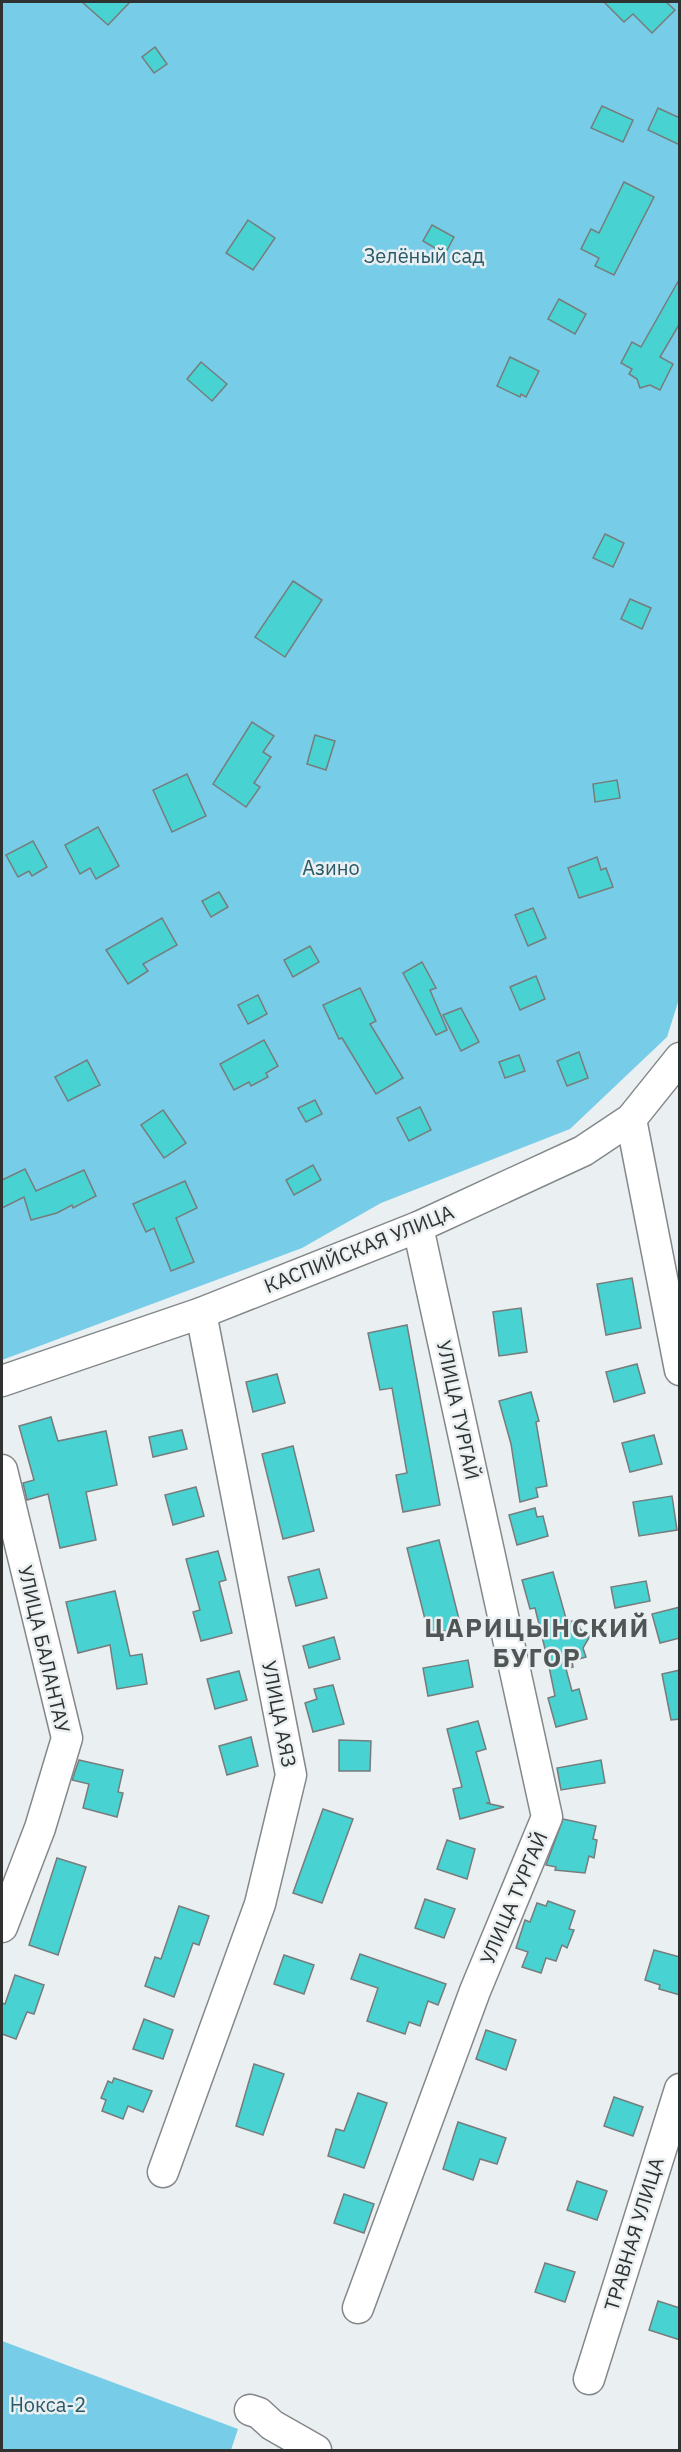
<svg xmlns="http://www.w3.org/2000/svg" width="681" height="2452" viewBox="0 0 681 2452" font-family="'IBM Plex Sans',sans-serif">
<rect width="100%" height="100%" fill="#eaeff1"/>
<g fill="#77cde8">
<polygon points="2,2 680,2 680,996 667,1037 570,1129 381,1203 302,1248 2,1360"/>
<polygon points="2,2341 238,2429 231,2450 2,2450"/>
</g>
<g fill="#48d2d1" stroke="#777c7c" stroke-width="1.5">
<polygon points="82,2 130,2 108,25"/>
<polygon points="604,2 666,2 675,10 652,33 633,14 624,22"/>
<polygon points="155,47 167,64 154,73 142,57"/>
<polygon points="602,106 633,120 623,142 591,128"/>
<polygon points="658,108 680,118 680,145 648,130"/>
<polygon points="624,182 654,197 614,275 595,266 599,258 581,249 591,229 599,233"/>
<polygon points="248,220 275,238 253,270 226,253"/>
<polygon points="432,225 454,237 445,254 423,241"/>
<polygon points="680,278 680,323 660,357 673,364 660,390 650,385 640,388 637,379 629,374 632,369 621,363 632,342 641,347"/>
<polygon points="559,299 586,314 575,334 548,319"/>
<polygon points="510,357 539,371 526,397 521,394 520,397 497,386"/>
<polygon points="201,362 227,384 212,401 187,379"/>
<polygon points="605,534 624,543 613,567 593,558"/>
<polygon points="293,581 322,600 285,657 255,637"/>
<polygon points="630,599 651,608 642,629 621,619"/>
<polygon points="252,722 274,736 263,752 271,757 254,783 260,787 246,807 213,784"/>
<polygon points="315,735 335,741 326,770 307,764"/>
<polygon points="187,774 206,816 172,832 153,790"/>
<polygon points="617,780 620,798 595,802 593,784"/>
<polygon points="98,827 119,866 96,879 90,868 80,874 65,845"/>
<polygon points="33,841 47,867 32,876 29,871 18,877 6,855"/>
<polygon points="597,857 601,870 606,868 613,887 579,898 568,868"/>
<polygon points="219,892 228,907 211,917 202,901"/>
<polygon points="533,908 546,938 528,946 515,915"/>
<polygon points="162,918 177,945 143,964 148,971 128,984 106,950"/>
<polygon points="310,946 319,962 293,977 284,960"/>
<polygon points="422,962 436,988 430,990 447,1030 436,1035 403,973"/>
<polygon points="536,976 545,999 520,1010 510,987"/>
<polygon points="360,988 376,1021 370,1024 403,1078 376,1094 342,1038 339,1039 323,1005"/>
<polygon points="258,995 267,1014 248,1024 238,1005"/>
<polygon points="461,1008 479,1042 461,1051 443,1015"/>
<polygon points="264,1040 278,1066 266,1073 268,1077 251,1086 249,1082 234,1090 220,1064"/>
<polygon points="579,1052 588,1078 567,1086 557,1061"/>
<polygon points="519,1055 525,1071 505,1078 499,1062"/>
<polygon points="87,1060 100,1085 68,1101 55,1077"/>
<polygon points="315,1100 322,1114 306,1122 298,1108"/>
<polygon points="420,1107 431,1130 409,1141 397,1118"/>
<polygon points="163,1110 186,1143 164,1158 141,1125"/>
<polygon points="313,1165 321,1180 294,1195 286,1180"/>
<polygon points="25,1169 36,1191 84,1170 96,1196 73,1208 72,1205 57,1213 31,1220 24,1197 2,1208 2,1180"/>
<polygon points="185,1181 197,1208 176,1218 194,1262 171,1271 154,1228 146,1232 133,1204"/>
<polygon points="632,1278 641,1328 606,1335 597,1284"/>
<polygon points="521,1308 527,1352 499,1356 493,1312"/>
<polygon points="407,1325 440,1505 403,1512 396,1475 407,1473 392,1388 380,1390 368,1333"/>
<polygon points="637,1364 645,1393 614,1402 606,1372"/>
<polygon points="277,1374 285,1403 253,1412 246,1382"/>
<polygon points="531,1392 539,1421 536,1422 547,1486 536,1488 538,1497 520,1502 511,1444 499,1401"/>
<polygon points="51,1417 58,1441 106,1431 117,1485 86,1492 96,1540 60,1548 48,1494 27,1500 23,1483 34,1480 19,1426"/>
<polygon points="182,1430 187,1449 153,1457 149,1437"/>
<polygon points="654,1435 662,1464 630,1472 622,1443"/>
<polygon points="293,1446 314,1531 283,1539 262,1454"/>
<polygon points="196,1487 204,1516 173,1525 165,1495"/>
<polygon points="672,1496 677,1530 639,1536 633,1502"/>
<polygon points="535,1508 537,1517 543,1516 548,1536 517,1545 509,1515"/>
<polygon points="439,1540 461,1627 429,1635 407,1548"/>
<polygon points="218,1551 226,1580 219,1582 232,1633 201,1641 193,1612 200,1610 186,1559"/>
<polygon points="319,1569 327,1598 296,1606 288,1577"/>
<polygon points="553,1572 567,1622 578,1620 580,1629 590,1636 583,1648 586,1657 572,1661 573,1667 566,1669 572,1691 579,1689 587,1719 556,1727 548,1698 555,1696 547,1657 535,1608 530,1609 522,1580"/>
<polygon points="646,1581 650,1601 615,1608 611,1587"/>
<polygon points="115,1591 130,1656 142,1654 147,1684 117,1689 110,1645 78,1653 66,1602"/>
<polygon points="680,1607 680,1638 660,1643 652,1614"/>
<polygon points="334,1637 340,1659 309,1668 303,1646"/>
<polygon points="468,1660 473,1687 428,1696 423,1668"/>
<polygon points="680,1670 680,1719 671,1720 662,1674"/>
<polygon points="239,1671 247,1700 215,1709 207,1679"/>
<polygon points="333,1685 344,1724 313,1732 305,1703 317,1699 314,1689"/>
<polygon points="478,1721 486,1749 476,1752 490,1803 486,1803 504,1807 460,1819 453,1789 462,1787 447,1729"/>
<polygon points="251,1737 258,1766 227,1775 219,1746"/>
<polygon points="339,1740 371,1741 370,1771 339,1771"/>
<polygon points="79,1760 123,1770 118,1792 123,1793 117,1817 83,1808 89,1784 72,1780"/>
<polygon points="601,1760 605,1783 561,1790 557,1768"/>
<polygon points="323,1809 353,1819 322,1903 293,1893"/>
<polygon points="563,1819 596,1826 593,1839 597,1840 594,1858 589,1856 585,1873 555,1870 556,1867 546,1865"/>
<polygon points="447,1840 475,1849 467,1879 437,1869"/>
<polygon points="57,1858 86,1867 58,1955 29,1945"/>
<polygon points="425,1899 455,1909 444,1938 415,1928"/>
<polygon points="548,1901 575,1911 569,1929 574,1930 567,1948 562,1945 556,1961 546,1958 541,1973 522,1967 528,1952 516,1948 525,1920 530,1922 537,1903 546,1906"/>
<polygon points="179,1906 209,1916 199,1945 193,1943 174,1997 145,1986 155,1957 161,1959"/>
<polygon points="654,1950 680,1957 680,1995 659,1989 660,1985 645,1980"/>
<polygon points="360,1954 446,1984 438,2005 428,2001 420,2026 409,2022 405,2034 367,2021 378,1988 351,1979"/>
<polygon points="284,1955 314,1965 304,1994 274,1984"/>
<polygon points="15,1975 44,1985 34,2014 27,2012 16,2039 2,2034 2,2003 5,2004"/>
<polygon points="144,2019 173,2030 163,2059 133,2049"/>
<polygon points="486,2030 516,2040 506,2070 476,2059"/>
<polygon points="254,2064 284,2074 263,2135 236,2126"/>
<polygon points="114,2078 152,2091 143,2112 128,2106 123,2119 102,2111 106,2100 101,2098 108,2081 112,2083"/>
<polygon points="358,2093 387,2103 364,2168 328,2156 336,2129 344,2131"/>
<polygon points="614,2097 643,2107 633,2136 604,2126"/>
<polygon points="458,2122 506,2138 497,2164 480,2159 473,2180 443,2169"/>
<polygon points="577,2181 607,2191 597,2220 567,2210"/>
<polygon points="344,2194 374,2204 364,2233 334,2223"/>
<polygon points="545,2263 575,2272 565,2302 535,2292"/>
<polygon points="658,2301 680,2308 680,2340 649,2330"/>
</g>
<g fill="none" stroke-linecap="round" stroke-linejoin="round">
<defs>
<g id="minor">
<polyline points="631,1119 680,1370"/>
<polyline points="2,1381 201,1313 418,1227 583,1151 631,1119 680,1058"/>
<polyline points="2,1470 67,1738 40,1828 2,1927"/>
<polyline points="163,2172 260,1904 291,1775 201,1313"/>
<polyline points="358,2308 475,1991 547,1817 418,1227"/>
<polyline points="589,2379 680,2089"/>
<polyline points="250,2410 259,2413 272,2425 316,2450"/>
</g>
</defs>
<use href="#minor" stroke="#84888a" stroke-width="33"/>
<use href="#minor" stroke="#fff" stroke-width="30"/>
</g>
<g text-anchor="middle" stroke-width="5" stroke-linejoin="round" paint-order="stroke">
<g font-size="20" fill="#275968" stroke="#eaeff1">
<text x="424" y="263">Зелёный сад</text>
<text x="331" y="875">Азино</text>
<text x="48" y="2412">Нокса-2</text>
</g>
<g font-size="20" fill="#303232" stroke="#eaeff1">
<text transform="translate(359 1249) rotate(-22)" y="7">КАСПИЙСКАЯ УЛИЦА</text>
<text transform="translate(458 1410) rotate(78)" y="7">УЛИЦА ТУРГАЙ</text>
<text transform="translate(44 1649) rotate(77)" y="7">УЛИЦА БАЛАНТАУ</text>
<text transform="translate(279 1714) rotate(79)" y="7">УЛИЦА АЯЗ</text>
<text transform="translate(514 1898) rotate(-67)" y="7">УЛИЦА ТУРГАЙ</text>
<text transform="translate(634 2234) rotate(-73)" y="7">ТРАВНАЯ УЛИЦА</text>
</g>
<g font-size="26" font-weight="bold" letter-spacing="1.5" fill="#505556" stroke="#eaeff1">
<text x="537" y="1637">ЦАРИЦЫНСКИЙ<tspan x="537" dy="30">БУГОР</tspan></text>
</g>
</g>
<rect width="681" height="2452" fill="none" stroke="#303232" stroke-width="6"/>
</svg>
